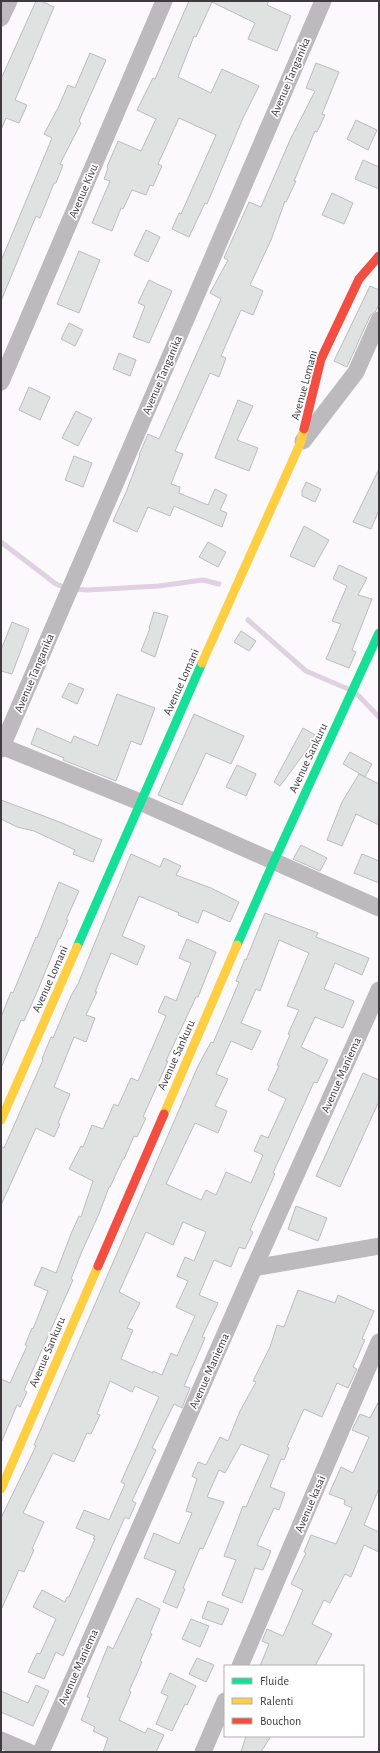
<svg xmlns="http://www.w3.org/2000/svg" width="380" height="1753" viewBox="0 0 380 1753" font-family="'Alegreya Sans',sans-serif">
<rect width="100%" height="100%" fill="#fcf9fd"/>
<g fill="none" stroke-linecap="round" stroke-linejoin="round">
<g stroke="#dfd0e2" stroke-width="5">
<polyline points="1,542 56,584 69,589 88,590 159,586 203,580 219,584"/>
<polyline points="248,620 306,671 348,689"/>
<polyline points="357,694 379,717"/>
</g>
</g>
<g fill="#e0e2e2" stroke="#babcbd" fill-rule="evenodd">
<polygon points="36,1 41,1 54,7 15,100 27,105 19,123 6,118 1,130 1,79"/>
<polygon points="189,1 269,1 267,5 291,16 277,51 248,39 255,23 212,2 196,37 194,36 178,77 211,93 222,69 259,86 243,118 207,204 205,203 189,237 172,229 179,213 181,214 216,135 179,118 158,164 162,166 153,186 150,185 146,195 132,190 123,209 121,208 112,231 92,223 110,181 104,179 108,168 107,167 118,141 141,151 156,119 137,110 153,78 155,79"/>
<polygon points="90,53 106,60 79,121 81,123 60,164 63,165 56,183 54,183 40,218 36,216 1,301 1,261 52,138 44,134 58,108 68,85 75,88"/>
<polygon points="316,63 339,72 322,114 325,115 317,132 315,131 294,181 296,181 286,202 285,201 271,240 250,285 263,291 253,315 241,310 221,356 226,358 219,377 210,373 175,451 183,454 171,484 180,487 179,493 208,505 215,489 227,495 220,510 227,513 222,527 174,506 170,516 148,507 137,532 113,521 127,490 140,455 139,455 148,434 159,439 221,299 210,293 228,260 224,258 249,202 261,207 290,140 315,91 306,88"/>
<polygon points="356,120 377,130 368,150 347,139"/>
<polygon points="363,160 379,167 379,189 355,179"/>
<polygon points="332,193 353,203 344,224 322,215"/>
<polygon points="146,230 160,237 148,262 134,255"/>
<polygon points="79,251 100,260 79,313 57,304"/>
<polygon points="149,280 172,291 149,343 133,337 145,306 138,303"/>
<polygon points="370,286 379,290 379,304 376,311 370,316 347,367 334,361"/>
<polygon points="69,323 83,330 75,346 61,339"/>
<polygon points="119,353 136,360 130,376 113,369"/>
<polygon points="29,387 50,397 40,420 19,410"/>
<polygon points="238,400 253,406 237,440 258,448 249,471 215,458"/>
<polygon points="76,411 92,419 78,446 62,438"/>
<polygon points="74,456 92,463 83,487 65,480"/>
<polygon points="379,469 379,510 371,529 353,522"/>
<polygon points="306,482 321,489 315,502 302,496 302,491"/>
<polygon points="304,526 329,540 314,567 290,556"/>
<polygon points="208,542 226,552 218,567 199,557"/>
<polygon points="339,565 367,578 358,595 372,599 352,650 356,652 349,668 326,659 341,624 332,621 347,586 333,579"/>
<polygon points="154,612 168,616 155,657 141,651 150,628 149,628"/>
<polygon points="12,622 29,629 12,674 1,671 1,650"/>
<polygon points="241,631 256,641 249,651 234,642"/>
<polygon points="69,683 84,689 77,704 62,697"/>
<polygon points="117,694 155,708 141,745 131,741 116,781 63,760 64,758 31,744 37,728 71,743 74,736 98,746"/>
<polygon points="194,714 244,736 231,764 206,753 182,805 158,795"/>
<polygon points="303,728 317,736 280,786 274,782"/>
<polygon points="350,752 372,764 365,777 343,764"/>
<polygon points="237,765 256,774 246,796 226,787"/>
<polygon points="359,774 379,784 379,825 356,814 342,846 327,840 342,802"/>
<polygon points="1,800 57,821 102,840 93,862 73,854 75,850 34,831 17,827 1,819"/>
<polygon points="301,845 327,858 320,871 293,859"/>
<polygon points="131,854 160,867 164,858 181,866 176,875 211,888 239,902 230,922 203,910 198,923 178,915 179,913 139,896 122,936 145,946 137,965 111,953 95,992 97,992 86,1015 95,1018 86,1042 74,1037 54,1087 70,1094 58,1123 60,1124 54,1137 36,1128 1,1205 1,1146 4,1148 43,1060 42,1059 51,1037 53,1038 71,996 78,984"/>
<polygon points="362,854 379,861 379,883 354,873"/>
<polygon points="59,882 79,891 66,920 68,920 60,939 59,938 37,992 24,1021 21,1020 1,1068 1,1017 11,992 13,993 36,937 37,938"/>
<path d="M265,913l53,20 -2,4 53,21 -7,17 -27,-12 -11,26 30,12 -11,27 -28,-11 -14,30 27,13 -11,23 -3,-1 -41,91 2,1 -25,56 3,2 -8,17 -6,-2 -8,20 -17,-7 -15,35 19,8 -16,34 3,1 -21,48 6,2 -8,20 -8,-4 -22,44 4,2 -24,51 4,2 -7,16 -4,-2 -62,139 -7,-4 -12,27 -16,-7 9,-19 3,1 16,-35 -23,-12 9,-17 23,12 2,-5h2l26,-58h-2l2,-3 -19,-8 8,-18 25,10 16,-36 -4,-2 38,-85 -24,-11 -3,6 -22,-11 -13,33 3,1 -9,19 -4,-1 -13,29 -21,-9 -30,60 21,9 -12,27 2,1 -10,22 -5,-2 -18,40v-92l35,-72 -2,-1 164,-379 13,-24 2,1 15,-35 11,-26 -3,-1 9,-22 1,1zM279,940l30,13 -22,53 12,4 -11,24 2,1 -13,30 2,1 -11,24 18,9 -18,39 -7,-3 -7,16 9,4 -12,28 -25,-11 -10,23 -10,-5 -5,10 -35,-16 29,-61 23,10 9,-22 -12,-5 13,-27 -12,-5 15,-33 21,9 9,-19 -20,-8 15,-34 4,2zM183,1222l23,10 -12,29 -9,-4 -8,19 11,5 -12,26 19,9 -18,40 -6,-3 -9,22 -9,-4v2l-32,-14 12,-29 -6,-2 13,-25 -21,-11 27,-60 27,13z"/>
<polygon points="187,939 216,952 198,997 196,997 166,1061 168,1061 143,1117 146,1118 137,1137 134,1136 124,1159 123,1159 110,1187 109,1187 99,1214 82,1251 71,1279 73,1280 24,1390 27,1392 20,1407 17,1405 1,1443 1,1379 10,1383 27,1346 25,1345 32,1328 33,1329 48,1291 34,1285 42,1267 56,1273 71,1234 79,1216 81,1217 93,1181 69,1169 81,1146 83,1147 92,1125 103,1129 114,1104 118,1106 131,1078 138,1081 166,1016 158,1012 165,996 176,1001 191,963 179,958"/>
<polygon points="363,1073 379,1080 379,1101 340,1187 316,1176"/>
<polygon points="296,1206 327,1218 318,1241 288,1229"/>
<polygon points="298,1290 335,1303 338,1295 374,1311 362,1339 365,1340 353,1367 357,1369 348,1388 337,1383 322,1417 304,1409 287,1447 289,1448 284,1460 281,1459 270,1487 285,1493 279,1510 274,1508 257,1545 271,1551 263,1570 255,1568 242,1603 222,1595 236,1560 224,1556 243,1506 246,1507 269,1455 241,1444 225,1473 219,1470 207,1497 224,1502 203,1549 200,1548 183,1588 185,1589 177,1608 163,1602 176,1571 144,1558 154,1533 179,1544 192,1513 186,1511 197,1479 192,1476 198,1462 206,1465 220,1437 228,1441 240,1411 256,1382 253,1381 270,1347 277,1325 284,1327"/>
<polygon points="379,1401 379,1488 364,1525 379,1532 379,1552 364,1545 351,1577 345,1574 330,1603 324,1600 312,1624 332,1634 315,1666 260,1666 269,1644 262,1641 267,1629 283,1636 303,1590 291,1584 306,1553 304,1552 311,1535 336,1544 352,1508 344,1504 345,1500 329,1494 341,1467 353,1473 369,1437 352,1430 360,1414 370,1418"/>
<polygon points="137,1598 160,1609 150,1633 152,1634 140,1661 142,1662 129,1691 131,1692 119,1720 145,1733 148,1728 164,1735 156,1752 103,1752 108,1738 93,1731 95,1727 81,1720 90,1698 87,1697 108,1646 113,1649"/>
<polygon points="208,1601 229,1609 222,1625 202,1618"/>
<polygon points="191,1619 209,1626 200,1647 182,1639"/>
<polygon points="197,1658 214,1665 206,1682 189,1674"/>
<polygon points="170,1673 196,1686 187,1705 185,1704 172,1731 156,1724 168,1696 161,1693"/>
<polygon points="36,1685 49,1691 33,1726 1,1712 1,1691 28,1703"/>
<polygon points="246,1736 271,1736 261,1752 241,1752"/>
</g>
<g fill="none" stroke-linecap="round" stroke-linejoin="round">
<g stroke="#bdbabe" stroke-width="17">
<polyline points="1,18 9,1"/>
<polyline points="1,382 164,1"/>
<polyline points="303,441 356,372 379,320"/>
<polyline points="1,746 140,802 379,908"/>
<polyline points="1,749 323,1"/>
<polyline points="254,1268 379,1246"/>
<polyline points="240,1666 379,1342"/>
<polyline points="1,1740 29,1752"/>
<polyline points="41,1752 254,1268 379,990"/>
<polyline points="203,1752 225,1701"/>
</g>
<g stroke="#16e098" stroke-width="9">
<polyline points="237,945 274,861 379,633"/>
<polyline points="77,947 202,663"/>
</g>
<g stroke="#ffcf43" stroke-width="9">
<polyline points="202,663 300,444 304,429"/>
<polyline points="164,1114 237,945"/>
<polyline points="1,1120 77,947"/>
<polyline points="1,1489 98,1266"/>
</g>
<g stroke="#f24e42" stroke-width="9">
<polyline points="304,429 321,359 359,279 379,256"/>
<polyline points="98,1266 164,1114"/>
</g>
</g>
<g text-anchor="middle" stroke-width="3.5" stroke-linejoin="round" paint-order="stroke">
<g font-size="12" fill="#3e3a3f" stroke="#fff">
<text transform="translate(290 77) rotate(-67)" y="4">Avenue Tanganika</text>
<text transform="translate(83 191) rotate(-67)" y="4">Avenue Kivu</text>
<text transform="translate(162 375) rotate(-67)" y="4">Avenue Tanganika</text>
<text transform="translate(304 385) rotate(-75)" y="4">Avenue Lomani</text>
<text transform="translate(34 673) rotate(-67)" y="4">Avenue Tanganika</text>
<text transform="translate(181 682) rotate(-66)" y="4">Avenue Lomani</text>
<text transform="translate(308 758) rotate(-65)" y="4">Avenue Sankuru</text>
<text transform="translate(50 979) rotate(-66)" y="4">Avenue Lomani</text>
<text transform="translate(176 1055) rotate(-66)" y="4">Avenue Sankuru</text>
<text transform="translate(341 1075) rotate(-66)" y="4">Avenue Maniema</text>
<text transform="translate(47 1352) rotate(-67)" y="4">Avenue Sankuru</text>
<text transform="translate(209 1371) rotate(-66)" y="4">Avenue Maniema</text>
<text transform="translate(310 1504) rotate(-67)" y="4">Avenue kasai</text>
<text transform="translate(78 1667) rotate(-66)" y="4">Avenue Maniema</text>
</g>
</g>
<rect width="380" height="1753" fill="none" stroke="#3e3a3f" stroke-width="4"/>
<rect x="224" y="1665" width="140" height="72" fill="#ffffff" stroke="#b2b0b2"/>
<rect x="232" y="1678" width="20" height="6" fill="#16e098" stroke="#b2b0b2"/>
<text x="260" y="1685" font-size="12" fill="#3e3a3f">Fluide</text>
<rect x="232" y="1698" width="20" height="6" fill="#ffcf43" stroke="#b2b0b2"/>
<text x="260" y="1705" font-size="12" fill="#3e3a3f">Ralenti</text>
<rect x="232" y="1718" width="20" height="6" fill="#f24e42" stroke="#b2b0b2"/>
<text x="260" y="1725" font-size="12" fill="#3e3a3f">Bouchon</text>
</svg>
